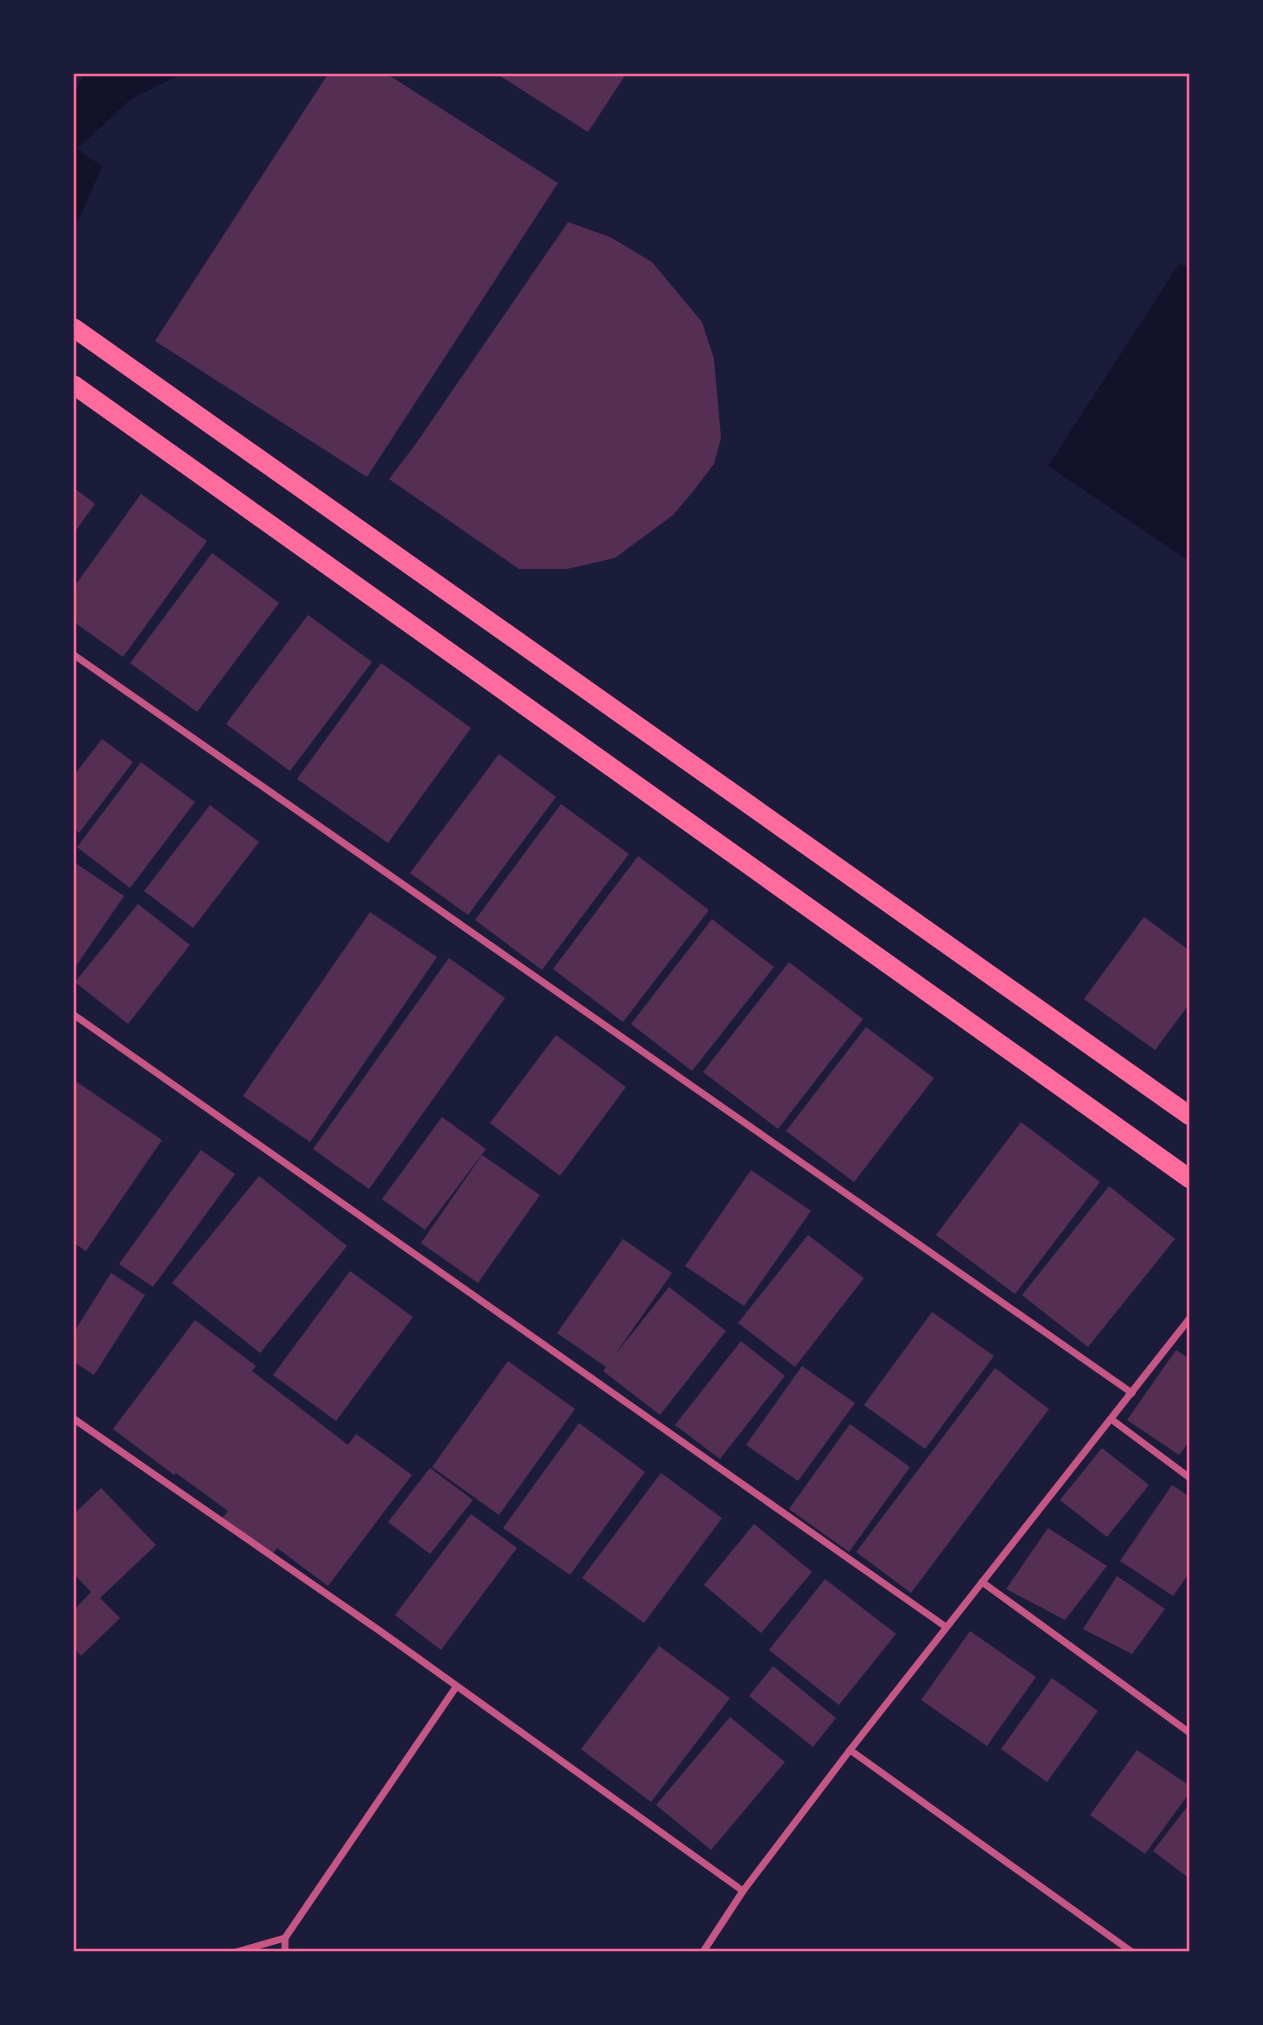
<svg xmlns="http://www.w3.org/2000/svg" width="1263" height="2025" viewBox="0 0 1263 2025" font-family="'IBM Plex Sans',sans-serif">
<rect width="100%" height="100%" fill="#1b1b3a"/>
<g fill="#12122b">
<polygon points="84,74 181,74 131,99 77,149 102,166 79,220 74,214 74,94"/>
<polygon points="1179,264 1190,268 1189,561 1048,466"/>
</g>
<g fill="#542f53">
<polygon points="328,74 387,74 558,183 367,477 155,341"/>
<polygon points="497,74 626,74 588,132"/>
<polygon points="568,222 610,237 652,262 702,322 714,359 721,438 714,464 691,494 673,515 615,558 567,569 519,569 389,479 415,445"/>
<polygon points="74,488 95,504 74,533"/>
<polygon points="141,494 207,541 123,657 74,622 74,587"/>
<polygon points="212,553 279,603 197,712 130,663"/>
<polygon points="308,615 372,662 290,771 226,724"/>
<polygon points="381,663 471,728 388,843 297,779"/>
<polygon points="102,739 133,762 79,833 74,828 74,775"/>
<polygon points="499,754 556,797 468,915 410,873"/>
<polygon points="141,762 195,802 130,888 77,847"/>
<polygon points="561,804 629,854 542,970 475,920"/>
<polygon points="210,805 259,842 193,928 144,891"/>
<polygon points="638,856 709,910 623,1022 553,969"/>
<polygon points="74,862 124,896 74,969"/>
<polygon points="138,904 190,945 128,1024 75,982"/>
<polygon points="370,912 437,957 310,1142 243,1096"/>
<polygon points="1144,917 1190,951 1190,1003 1155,1050 1084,999"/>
<polygon points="712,919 774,967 692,1071 631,1024"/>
<polygon points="449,958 505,998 369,1189 313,1149"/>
<polygon points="789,962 863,1019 778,1129 703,1072"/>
<polygon points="866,1027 934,1078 854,1182 786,1131"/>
<polygon points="556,1035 626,1087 560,1176 490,1123"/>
<polygon points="77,1082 162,1140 86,1251 74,1243 74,1087"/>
<polygon points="442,1117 486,1149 425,1230 382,1199"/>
<polygon points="1021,1122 1100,1182 1015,1294 936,1235"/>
<polygon points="201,1150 235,1174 153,1287 119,1264"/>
<polygon points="482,1155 540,1195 478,1283 421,1243"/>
<polygon points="751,1170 811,1211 744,1306 685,1266"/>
<polygon points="259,1176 347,1246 260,1353 172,1283"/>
<polygon points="1109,1186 1175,1239 1088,1347 1022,1295"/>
<polygon points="808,1235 864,1278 795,1367 738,1323"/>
<polygon points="623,1239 672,1273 614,1356 669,1287 726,1331 660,1415 603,1371 606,1367 557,1333"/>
<polygon points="350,1271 413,1317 336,1421 273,1375"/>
<polygon points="111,1273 145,1295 94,1375 74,1362 74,1332"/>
<polygon points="932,1312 994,1356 925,1449 864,1405"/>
<polygon points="195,1320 256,1366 252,1371 348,1445 356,1434 412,1475 328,1586 277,1548 272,1555 222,1518 228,1511 176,1473 174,1475 113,1429"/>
<polygon points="741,1341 785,1376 720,1459 675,1425"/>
<polygon points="1176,1350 1190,1359 1190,1441 1179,1455 1127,1420"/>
<polygon points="508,1361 575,1409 499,1515 432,1467"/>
<polygon points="802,1366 855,1403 798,1481 746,1445"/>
<polygon points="995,1368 1049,1409 911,1593 856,1552"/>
<polygon points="579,1423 645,1472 570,1575 503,1528"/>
<polygon points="850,1424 910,1467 849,1552 789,1509"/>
<polygon points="1102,1448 1149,1485 1107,1537 1060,1500"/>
<polygon points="430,1468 473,1500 430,1554 388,1522"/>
<polygon points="661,1473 722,1518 644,1623 582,1578"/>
<polygon points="1172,1485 1190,1497 1190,1572 1173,1596 1120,1561"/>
<polygon points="101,1488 156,1545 100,1598 120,1618 81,1656 74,1648 74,1610 91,1592 74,1574 74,1514"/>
<polygon points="471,1514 517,1548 441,1650 395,1615"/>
<polygon points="754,1524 812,1572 761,1633 704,1585"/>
<polygon points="1048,1528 1107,1566 1065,1620 1006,1589"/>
<polygon points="1117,1576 1165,1609 1132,1654 1083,1629"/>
<polygon points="825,1579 896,1634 839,1705 769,1650"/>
<polygon points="970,1631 1036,1677 987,1746 921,1700"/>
<polygon points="659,1646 730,1698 651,1802 581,1749"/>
<polygon points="773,1666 836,1718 813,1747 749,1696"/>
<polygon points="1052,1678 1098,1711 1047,1782 1001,1749"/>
<polygon points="730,1717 785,1762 711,1850 656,1805"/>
<polygon points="1137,1750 1190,1786 1190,1792 1145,1854 1090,1815"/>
<polygon points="1190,1803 1190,1879 1153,1851"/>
</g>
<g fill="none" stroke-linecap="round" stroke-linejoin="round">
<g stroke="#c65784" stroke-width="7">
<polyline points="74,655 1132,1393"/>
<polyline points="74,1015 946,1627"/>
<polyline points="74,1419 380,1631 743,1891"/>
<polyline points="1111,1419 1190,1478"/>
<polyline points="982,1582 1190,1733"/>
<polyline points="850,1750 1132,1952"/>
<polyline points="285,1938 285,1952"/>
<polyline points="236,1952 285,1938 456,1687"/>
<polyline points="703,1952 743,1891 850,1750 1190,1318"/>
</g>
<g stroke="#ff6b9d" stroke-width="19">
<polyline points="74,328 1190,1116"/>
<polyline points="74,385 1190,1179"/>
</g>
</g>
<rect width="1263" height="2025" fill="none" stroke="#1b1b3a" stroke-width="150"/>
<rect x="75" y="75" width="1113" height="1875" fill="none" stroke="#ff6b9d" stroke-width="2.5"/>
</svg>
